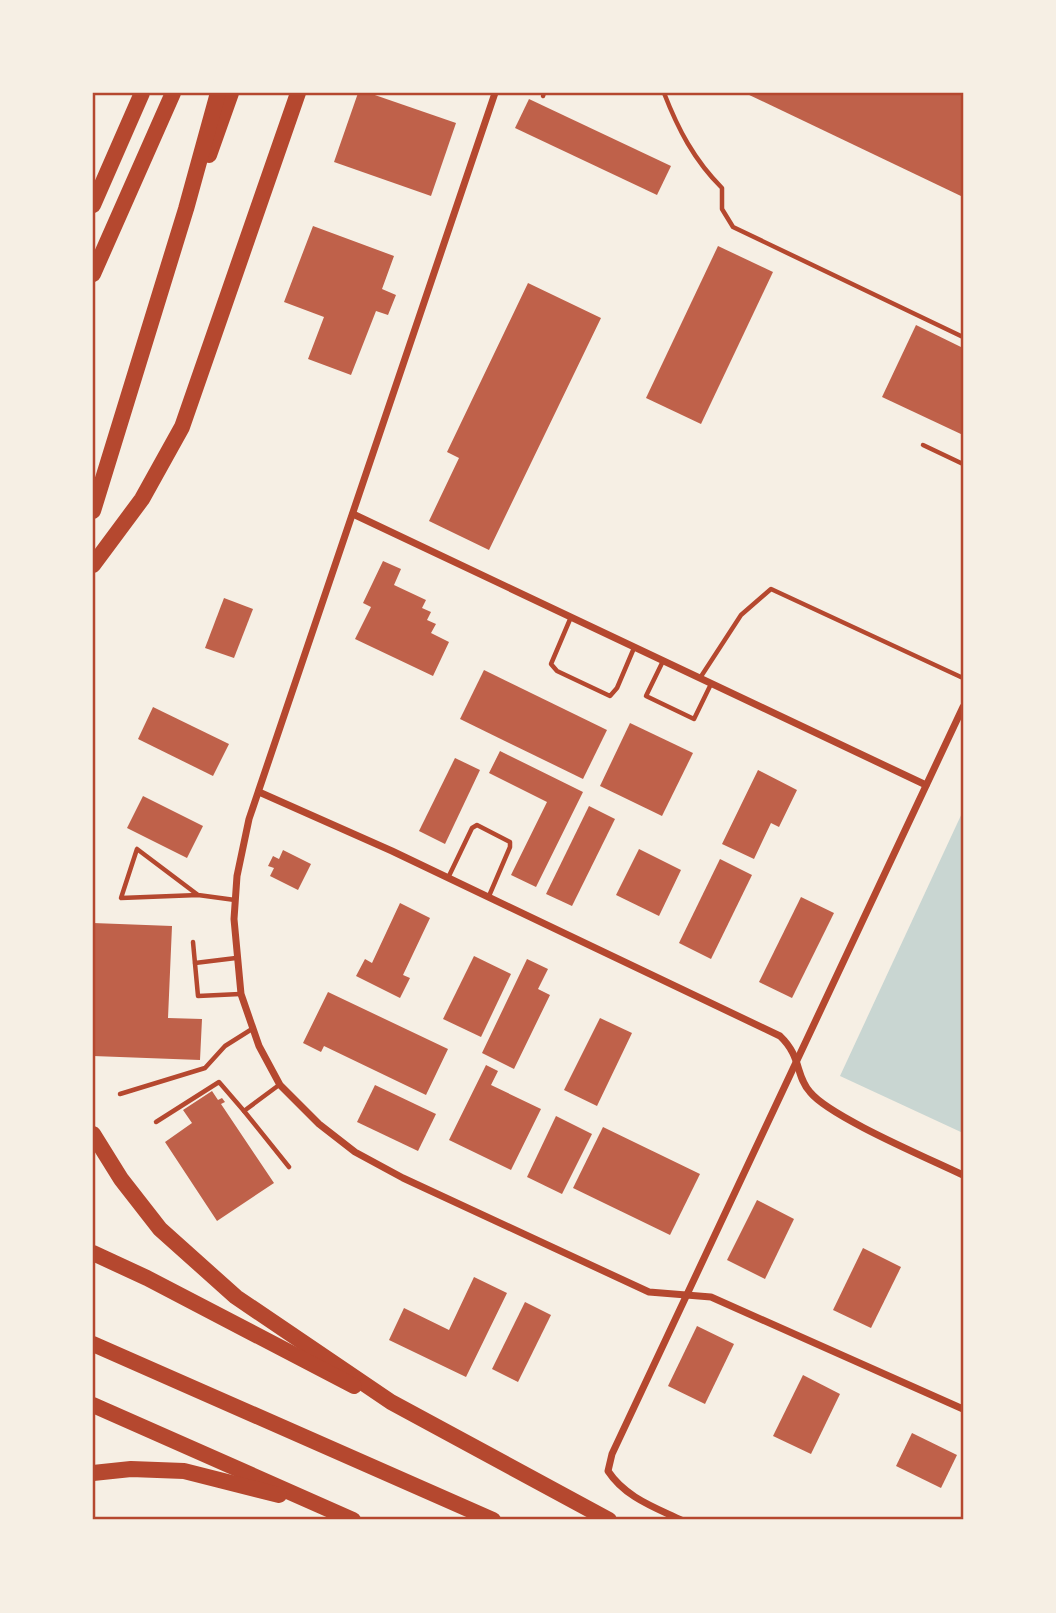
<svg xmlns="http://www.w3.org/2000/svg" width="1056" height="1613" viewBox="0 0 1056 1613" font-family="Barlow,sans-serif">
<rect width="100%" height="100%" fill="#f6efe4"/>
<polygon fill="#c9d6d2" points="963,811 963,1133 840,1076"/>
<g fill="#bf614a">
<polygon points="358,93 369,93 456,123 431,196 334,162"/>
<polygon points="745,93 963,93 963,197"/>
<polygon points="529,99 671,166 657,195 515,128"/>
<polygon points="313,226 394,256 382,289 396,295 388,315 376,311 351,375 308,359 324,317 284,302"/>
<polygon points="718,246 773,272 701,424 646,398"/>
<polygon points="528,283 601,318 489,550 429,521 459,458 447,452"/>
<polygon points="916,325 963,348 963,435 882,397"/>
<polygon points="383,561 401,569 394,585 426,600 422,608 431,612 427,620 436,624 431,633 449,642 433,676 355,639 371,607 363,603"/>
<polygon points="224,598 253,609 234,658 205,648"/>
<polygon points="484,670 607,730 583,779 460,719"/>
<polygon points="153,707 229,744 213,776 138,739"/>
<polygon points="630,723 693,753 662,816 600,786"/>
<polygon points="500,751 583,792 536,887 511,875 547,802 489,773"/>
<polygon points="455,758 480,770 445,844 419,831"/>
<polygon points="758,770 797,790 779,827 771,823 754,859 722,844"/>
<polygon points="143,796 203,826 187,858 127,828"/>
<polygon points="589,806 615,819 572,906 546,894"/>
<polygon points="639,849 681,870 659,916 616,895"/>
<polygon points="283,850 311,864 298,890 270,876 274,868 268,866 273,856 279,859"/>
<polygon points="720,859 752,875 711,959 679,943"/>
<polygon points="801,897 834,913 792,998 759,982"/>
<polygon points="400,903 430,918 403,975 410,978 400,998 356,976 365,959 372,963"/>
<polygon points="93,923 172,926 168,1018 202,1019 200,1060 93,1056"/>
<polygon points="474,956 511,974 481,1037 443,1019"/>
<polygon points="527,959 548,969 538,989 550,995 514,1069 482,1053"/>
<polygon points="328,992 448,1049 426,1095 324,1046 321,1052 303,1043"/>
<polygon points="600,1018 632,1033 597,1106 564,1090"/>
<polygon points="486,1065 498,1071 491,1085 541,1109 511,1170 449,1140"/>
<polygon points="375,1085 436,1114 418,1151 357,1122"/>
<polygon points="212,1091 218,1100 222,1098 225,1102 221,1104 274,1183 217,1221 165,1142 192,1123 183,1110"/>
<polygon points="556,1116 592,1134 562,1194 527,1177"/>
<polygon points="603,1127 700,1174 670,1235 573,1188"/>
<polygon points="757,1200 794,1219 765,1279 727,1260"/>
<polygon points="863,1248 901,1267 871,1328 833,1310"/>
<polygon points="474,1277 507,1293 466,1377 389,1340 404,1308 449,1330"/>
<polygon points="525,1302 551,1315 518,1382 492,1369"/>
<polygon points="697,1326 734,1344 705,1404 668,1386"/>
<polygon points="803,1375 840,1394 811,1454 773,1436"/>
<polygon points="912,1433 957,1455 941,1488 896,1466"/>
</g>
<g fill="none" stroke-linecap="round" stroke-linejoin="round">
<g stroke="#b5482f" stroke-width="4.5">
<path d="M664,93c14,36 30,67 58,95v21l11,18 230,110"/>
<polyline points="543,96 544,93"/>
<polyline points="923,445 963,464"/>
<polyline points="571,617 551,664 557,671 610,696 617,688 634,648"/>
<polyline points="663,661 646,696 694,719 711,684"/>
<polyline points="700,678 741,615 771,589 963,678"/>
<polyline points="448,878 472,828 477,825 510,842 510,847 489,896"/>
<polyline points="198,895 137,849 121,898 198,895 235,900"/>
<polyline points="193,942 198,996 240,994"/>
<polyline points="195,963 236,958"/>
<polyline points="279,1085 244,1111 289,1167"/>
<polyline points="120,1094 205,1068 225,1046 252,1029"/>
<polyline points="156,1122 219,1082 244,1111"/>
</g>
<g stroke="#b5482f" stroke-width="7">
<polyline points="495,93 249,819 237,876 234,919 241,994 259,1046 280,1085 319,1124 355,1152 403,1178 649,1292 711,1297 963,1409"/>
<polyline points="353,514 926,785"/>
<path d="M259,792l133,59 388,185c22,21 15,39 30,56 20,25 120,67 153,83"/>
<path d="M681,1520c-27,-13 -56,-23 -73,-49l4,-17 351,-747"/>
</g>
<g stroke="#b5482f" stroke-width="16">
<polyline points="209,155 231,93"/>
<polyline points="93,205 142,93"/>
<polyline points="93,274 173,93"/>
<polyline points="93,511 186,209 218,93"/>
<polyline points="93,565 142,499 182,427 298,93"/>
<polyline points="93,1134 121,1179 160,1229 236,1297 391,1402 609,1520"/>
<polyline points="93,1253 147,1278 354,1386"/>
<polyline points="93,1344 493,1520"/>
<polyline points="93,1405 353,1520"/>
<polyline points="93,1473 131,1469 184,1471 279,1495"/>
</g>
</g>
<rect width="1056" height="1613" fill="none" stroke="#f6efe4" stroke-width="189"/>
<rect x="94" y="94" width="868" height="1424" fill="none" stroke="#b5482f" stroke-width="2.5"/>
</svg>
